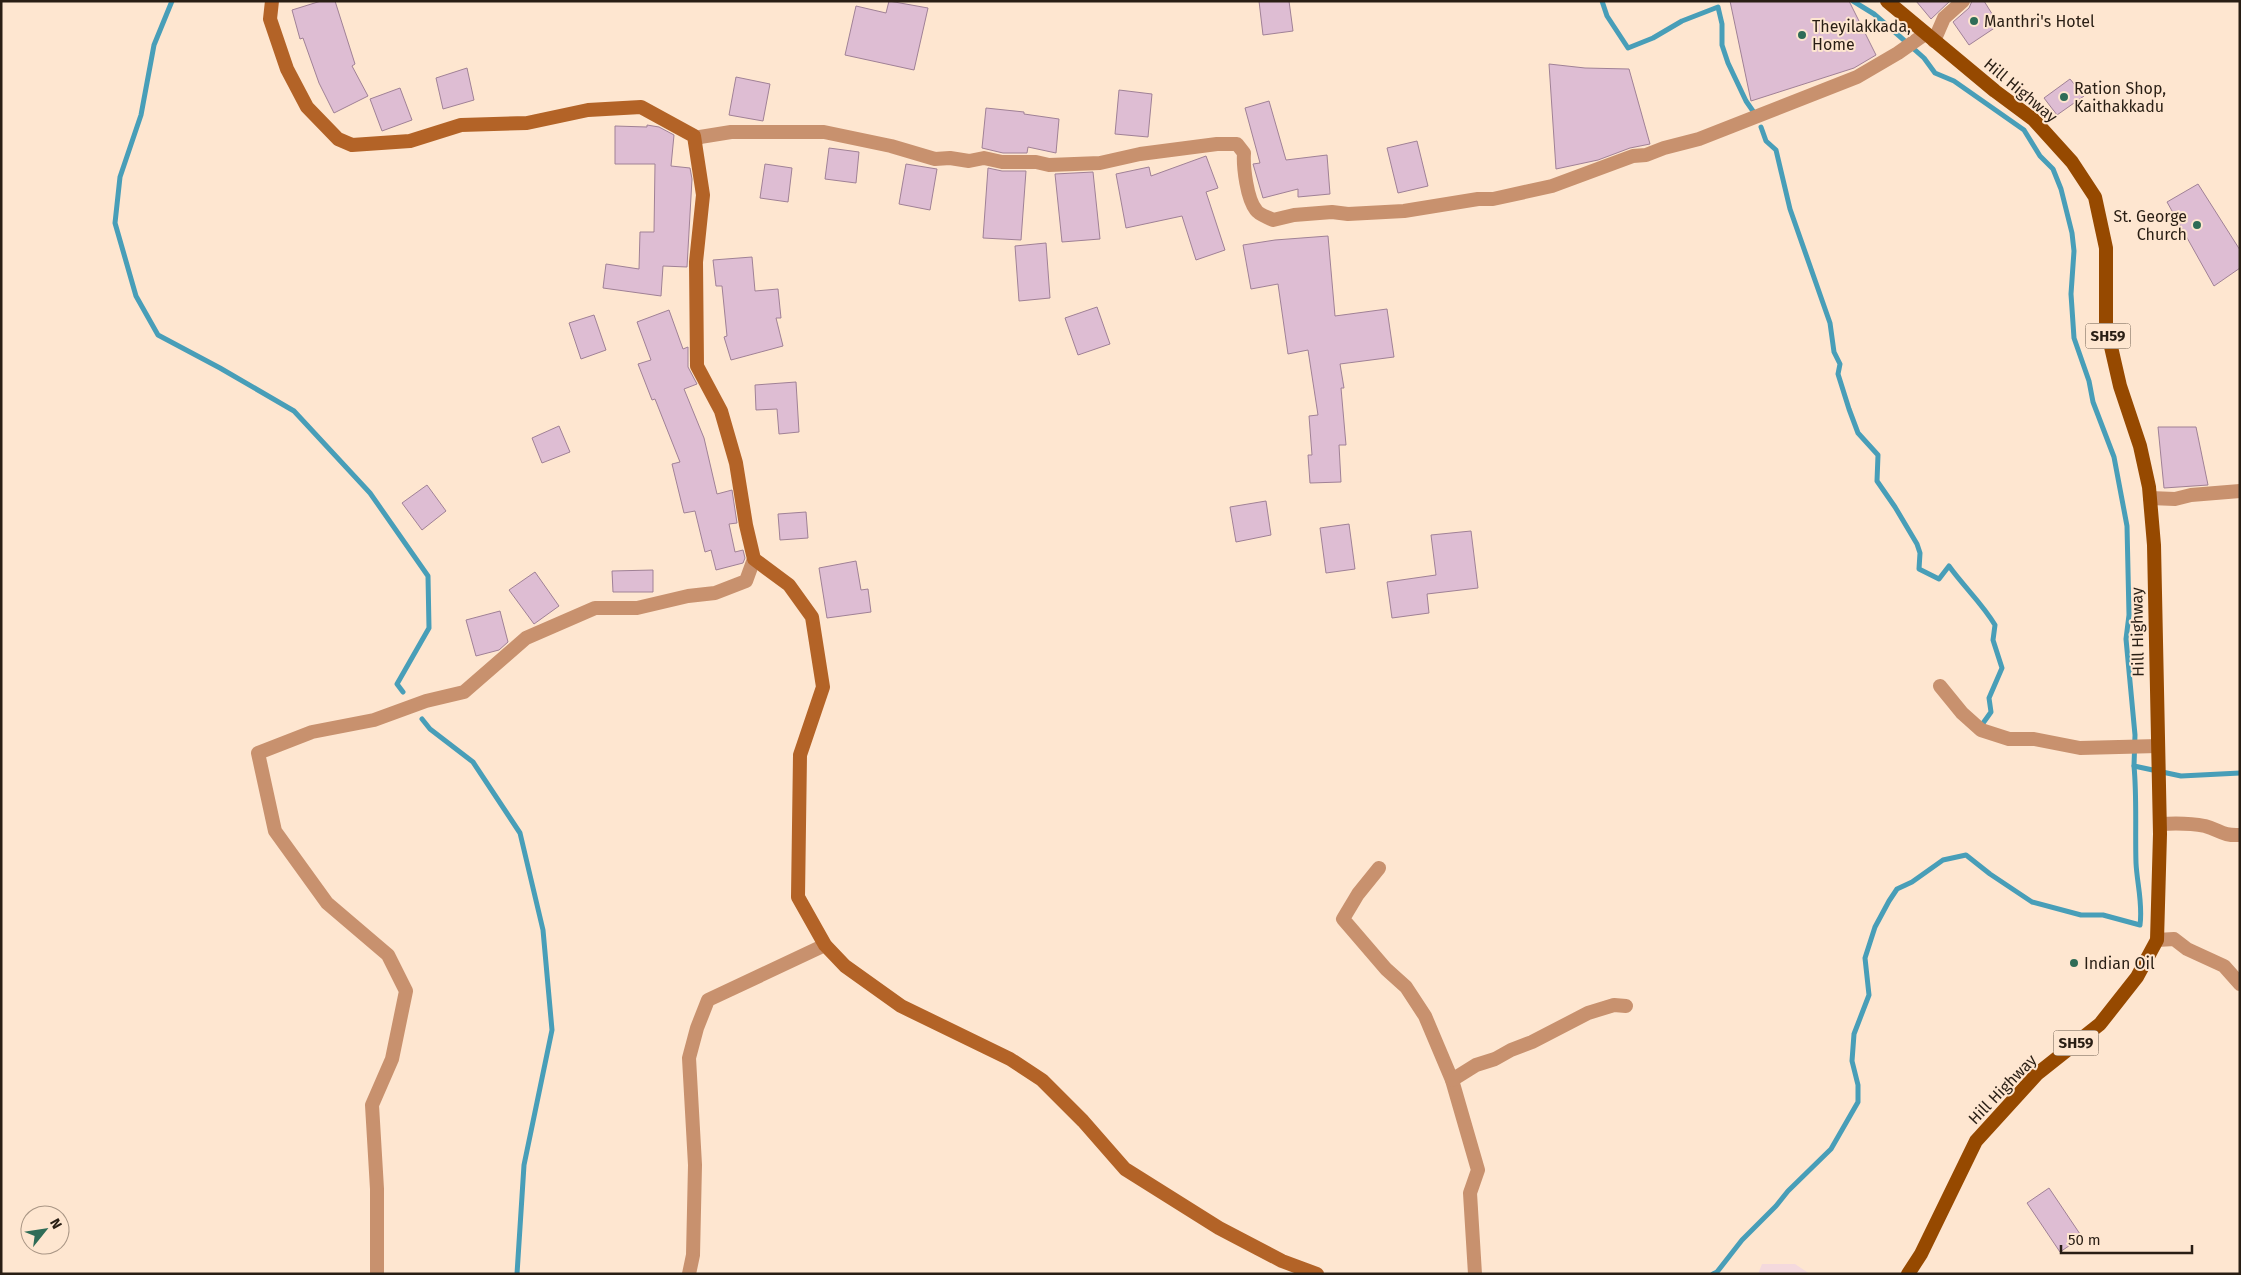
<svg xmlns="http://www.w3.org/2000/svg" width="2241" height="1275" viewBox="0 0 2241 1275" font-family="'Fira Sans',sans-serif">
<rect width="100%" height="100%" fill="#fee6d0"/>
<polygon fill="#f4d9dd" points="1762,1264 1795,1264 1810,1274 1758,1274"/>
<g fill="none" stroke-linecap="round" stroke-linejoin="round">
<g stroke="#489eb8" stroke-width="5">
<polyline points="172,1 154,45 141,115 120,177 115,223 136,296 158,335 220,368 294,411 370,493 428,576 429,628 397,684 403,692"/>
<polyline points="1602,1 1607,16 1628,48 1653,38 1682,21 1718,7 1722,24 1722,45 1728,63 1746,101 1755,114"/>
<polyline points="1853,1 1874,14 1897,34 1924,58 1935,73 1954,81 2024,130 2040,156 2053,169 2061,189 2072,233 2074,251 2071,294 2074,338 2089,381 2093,402 2114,457 2127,526 2129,615 2126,639 2135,735 2134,766 2181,776 2240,773"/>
<path d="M1761,127l5,14 10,9 14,59 40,114 4,29 6,12 -2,10 11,35 9,24 20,22 -1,26 18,26 22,37 3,9 -1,16 20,10 10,-13c15,21 33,37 46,59l-2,15 9,28 -13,30 2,14 -10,14"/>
<polyline points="422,719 430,729 473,762 520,833 543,930 552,1030 524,1165 517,1274"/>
<path d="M1713,1274l4,-2 25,-32 34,-34 12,-15 43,-42 27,-47v-17l-6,-24 2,-27 15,-39 -4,-37 10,-31 14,-26 8,-12 15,-7 31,-22 23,-5 24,19 42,28 49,13h22l37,10c3,-22 -3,-41 -4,-62 -1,-33 1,-65 -2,-97"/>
</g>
</g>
<g fill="#debdd3" stroke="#a08196">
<polygon points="321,1 335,1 355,64 352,66 368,96 334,113 319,83 303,38 300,39 292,10"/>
<polygon points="889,1 928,8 914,70 845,55 856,6 886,13"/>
<polygon points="1259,1 1289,1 1293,31 1263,35"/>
<polygon points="1730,1 1849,1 1876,55 1854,68 1751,101"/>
<polygon points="1916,1 1950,1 1931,19"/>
<polygon points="1972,1 1984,1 1999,25 1969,45 1953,22 1969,8"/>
<polygon points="1549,64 1585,68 1629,69 1650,144 1630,148 1598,160 1556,169"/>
<polygon points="467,68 474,100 443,109 436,78"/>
<polygon points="736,77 770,84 763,121 729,115"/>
<polygon points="2070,79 2084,96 2057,115 2044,98"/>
<polygon points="400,88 412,120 382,131 370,99"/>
<polygon points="1119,90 1152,94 1148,137 1115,134"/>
<polygon points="1269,101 1286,160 1327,155 1330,194 1298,197 1298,189 1263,198 1253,164 1260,163 1245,108"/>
<polygon points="986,108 1024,112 1024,114 1059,119 1056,153 1028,147 1027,153 1003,153 982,148"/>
<polygon points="647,125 659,127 674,135 671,166 690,168 692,179 687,267 663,266 661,296 603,288 606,264 639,269 640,232 654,232 655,164 615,164 615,126 647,127"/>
<polygon points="1417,141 1428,186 1398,193 1387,148"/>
<polygon points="829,148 859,152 856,183 825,179"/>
<polygon points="1206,156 1218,188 1206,192 1225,250 1196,260 1182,216 1126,228 1116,174 1149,167 1151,176"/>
<polygon points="765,164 792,168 788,202 760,198"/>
<polygon points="906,164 937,169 930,210 899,204"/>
<polygon points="988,168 1002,171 1026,171 1021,240 983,238"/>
<polygon points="1093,172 1100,239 1062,242 1055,174"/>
<polygon points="2198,184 2240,250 2240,268 2214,286 2167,202"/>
<polygon points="1328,236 1335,316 1387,309 1394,357 1340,364 1344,388 1341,388 1346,445 1339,445 1341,482 1310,483 1308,455 1312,455 1309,416 1318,415 1308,350 1288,354 1278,284 1251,289 1243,245 1275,240"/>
<polygon points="1046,243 1050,298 1019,301 1015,246"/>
<polygon points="752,257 755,291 778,289 781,318 776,318 783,346 731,360 724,337 727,336 722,286 716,286 713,260"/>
<polygon points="1097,307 1110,344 1078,355 1065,318"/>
<polygon points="669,310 683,349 688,347 688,367 697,384 684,389 704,438 717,494 732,490 737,523 729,524 735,552 743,550 745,558 743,563 716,570 711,550 705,552 695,511 684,513 672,464 680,462 655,399 652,400 638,364 651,360 637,322"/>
<polygon points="594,315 606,350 581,359 569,323"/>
<polygon points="796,382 799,432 779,434 777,409 756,410 755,385"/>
<polygon points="559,426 570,452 542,463 532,438"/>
<polygon points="2158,427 2196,427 2208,485 2164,488"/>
<polygon points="427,485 446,511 422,530 402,503"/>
<polygon points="1266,501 1271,535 1236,542 1230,507"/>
<polygon points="806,512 808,538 780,540 778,514"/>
<polygon points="1349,524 1355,569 1326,573 1320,528"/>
<polygon points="1471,531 1478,588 1427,594 1429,613 1392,618 1387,582 1436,575 1431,535"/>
<polygon points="856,561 861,590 868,589 871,612 827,618 819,568"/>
<polygon points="653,570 653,592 613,592 612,571"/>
<polygon points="535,572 559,606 534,624 509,590"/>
<polygon points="500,611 508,642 499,650 476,656 466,620"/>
<polygon points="2049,1188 2082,1237 2060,1252 2027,1203"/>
</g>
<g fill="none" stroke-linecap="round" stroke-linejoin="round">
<g stroke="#c8916e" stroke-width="14">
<polyline points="1934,41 1944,18 1963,1"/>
<path d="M695,141l5,-4 31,-5h93l67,14 44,13 15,-1 19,3 15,-3 18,4h34l13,3 51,-2 40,-9 77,-10h20l7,9c-1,14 3,46 12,57 3,5 12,7 17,10l21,-5 38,-3 16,2 56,-3 74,-12h15l59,-13 81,-30 13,-1 18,-7 35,-9 158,-62 41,-24 27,-19"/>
<polyline points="2150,498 2175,499 2191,495 2240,491"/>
<polyline points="1940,686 1962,713 1981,730 2009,739 2034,739 2080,748 2158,746"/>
<path d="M2160,824c15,-1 30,-1 45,2 15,4 17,10 35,9"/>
<polyline points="1379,868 1358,894 1343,919 1386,969 1406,987 1425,1016 1452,1080 1478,1170 1470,1193 1475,1274"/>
<polyline points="1452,1080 1476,1065 1495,1059 1511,1050 1532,1042 1588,1013 1614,1005 1626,1006"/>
<polyline points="377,1274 377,1189 372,1105 392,1059 406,991 388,955 327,903 275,831 258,753 312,732 374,720 426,701 464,692 526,638 595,608 637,608 688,596 715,593 746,581 754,559"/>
<polyline points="689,1274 693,1255 695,1165 689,1058 697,1028 708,1000 825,945"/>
</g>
<polyline stroke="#c8916e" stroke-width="14" points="2157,940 2174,939 2187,949 2224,966 2240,984"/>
<polyline stroke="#b36327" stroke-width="14" points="272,1 270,19 287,69 307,107 338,139 352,145 410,141 461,125 527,123 588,110 641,107 694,136 703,195 696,262 697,366 721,411 736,463 746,525 754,559 789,585 812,617 823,687 800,755 798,897 825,945 845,966 901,1006 1010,1059 1042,1080 1083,1121 1125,1169 1219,1228 1282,1261 1317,1274"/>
<polyline stroke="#964900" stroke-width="14" points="1887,1 1995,91 2034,120 2072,162 2095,197 2106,248 2106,325 2120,386 2140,446 2149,487 2154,545 2160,834 2157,940 2137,977 2100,1024 2037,1074 1976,1141 1921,1254 1908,1274"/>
</g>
<g fill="#2f6c57" stroke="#fee6d0" stroke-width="2">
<circle cx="1974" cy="21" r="5"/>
<circle cx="1802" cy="35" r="5"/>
<circle cx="2064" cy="97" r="5"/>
<circle cx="2197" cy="225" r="5"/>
<circle cx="2074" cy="963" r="5"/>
</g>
<g text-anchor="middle" stroke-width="4" stroke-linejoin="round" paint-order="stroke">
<g fill="#fee6d0" stroke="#695a4c" stroke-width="1">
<rect x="2085.5" y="323.5" width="45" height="25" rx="4"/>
<rect x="2053.5" y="1030.5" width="45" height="25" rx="4"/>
</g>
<g font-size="15" font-weight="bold" fill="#291e14">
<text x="2108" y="341">SH59</text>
<text x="2076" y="1048">SH59</text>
</g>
<g font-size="16" fill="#291e14" stroke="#fee6d0" text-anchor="start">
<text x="1984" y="27">Manthri's Hotel</text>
<text x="1812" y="32">Theyilakkada,<tspan x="1812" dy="18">Home</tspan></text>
<text x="2074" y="94">Ration Shop,<tspan x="2074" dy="18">Kaithakkadu</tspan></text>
<text x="2187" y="222" text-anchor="end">St. George<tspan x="2187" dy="18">Church</tspan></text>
<text x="2084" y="969">Indian Oil</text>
</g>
<g font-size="16" fill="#291e14" stroke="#fee6d0">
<text transform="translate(2021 90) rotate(40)" y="6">Hill Highway</text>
<text transform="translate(2137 632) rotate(-91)" y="6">Hill Highway</text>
<text transform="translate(2002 1089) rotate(-46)" y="6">Hill Highway</text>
</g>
</g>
<rect width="2241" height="1275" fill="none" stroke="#291e14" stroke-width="5"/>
<g transform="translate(45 1230) rotate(60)"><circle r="24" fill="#fee6d0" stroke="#a99685"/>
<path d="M0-4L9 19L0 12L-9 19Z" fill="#2f6c57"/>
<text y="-8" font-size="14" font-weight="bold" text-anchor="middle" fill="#291e14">N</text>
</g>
<path d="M2061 1245v8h131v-8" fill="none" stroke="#291e14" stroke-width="2.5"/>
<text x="2068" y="1245" font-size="15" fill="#291e14" stroke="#fee6d0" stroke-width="4" paint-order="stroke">50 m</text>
</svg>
